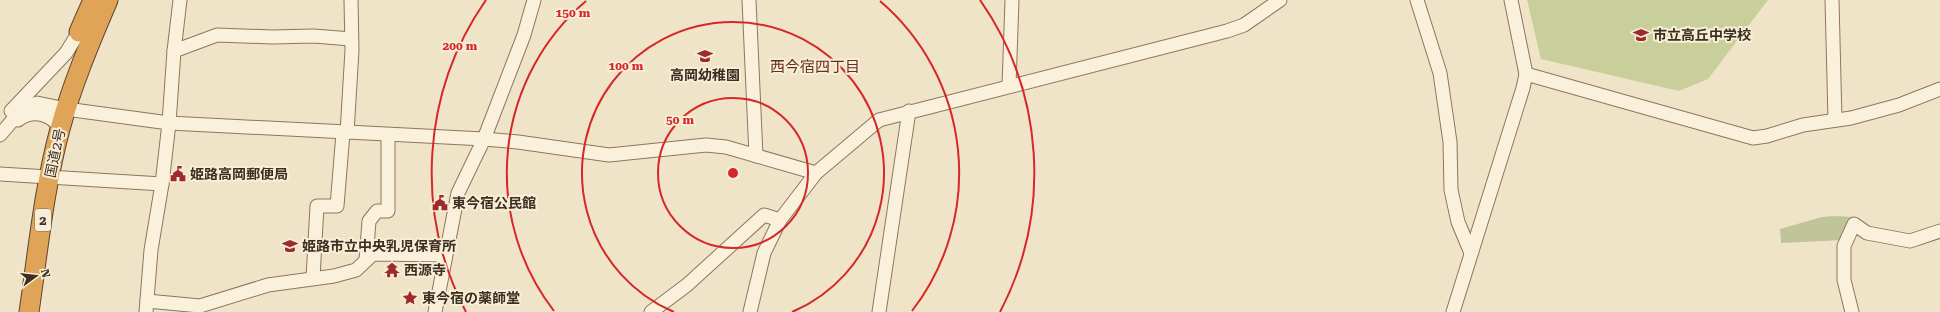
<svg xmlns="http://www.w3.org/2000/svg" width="1940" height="312" viewBox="0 0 1940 312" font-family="'Roboto Serif','Noto Sans JP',serif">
<rect width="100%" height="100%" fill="#f0e4c8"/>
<polygon fill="#c9cf9b" points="1527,0 1768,0 1708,79 1679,91 1541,59"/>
<polygon fill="#bfc49a" points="1834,216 1853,217 1851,224 1843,240 1781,243 1780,229 1822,217"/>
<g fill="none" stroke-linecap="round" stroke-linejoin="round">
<defs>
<g id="minor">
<polyline points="749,0 756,156"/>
<polyline points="1417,0 1440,73 1450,142 1451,190 1458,222 1471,253"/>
<polyline points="1832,0 1835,120"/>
<polyline points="174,51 217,35 272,37 314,36 351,39"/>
<polyline points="1526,74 1753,138 1767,136 1803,125 1851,118 1899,105 1940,89"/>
<polyline points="1009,86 1012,0"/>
<polyline points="11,111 66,53 79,32"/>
<path d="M18,120c14,-11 34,-7 42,9"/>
<polyline points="347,133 352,50 351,0"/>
<polyline points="0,135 23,108 37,103 66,109 169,123 484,139 518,142 609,155 706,145 726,147 816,173"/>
<polyline points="0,174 162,184"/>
<polyline points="366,260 369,221 377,211 388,211 388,135"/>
<polyline points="313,278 317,206 337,206 343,133"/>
<polyline points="147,301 200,306 268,285 334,276 356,270 373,254 445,255"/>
<polyline points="146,312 151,250 162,184 169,123 174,51 180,0"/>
<polyline points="435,312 458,193 484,139 524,35 534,0"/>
<polyline points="651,312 687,285 764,215 780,220"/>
<polyline points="750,312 764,253 780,220 816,173 879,120 1227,31 1244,25 1280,0"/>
<polyline points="879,312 909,111"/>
<polyline points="1453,312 1523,88 1526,74 1511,0"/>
<polyline points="1852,312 1844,280 1844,246 1854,224 1867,233 1910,241 1940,231"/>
</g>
<g id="highway">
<polyline points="79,32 93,0"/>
<path d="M29,312c9,-61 15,-124 31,-183 12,-44 30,-87 48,-129"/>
</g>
</defs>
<use href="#minor" stroke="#8d765c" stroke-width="15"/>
<use href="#highway" stroke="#5b4430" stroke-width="21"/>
<use href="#minor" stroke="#faf1dc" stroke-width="13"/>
<use href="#highway" stroke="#e0a458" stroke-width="19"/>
</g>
<g fill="none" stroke="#d62828" stroke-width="2">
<circle cx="733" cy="173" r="75"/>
<path d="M674 312A151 151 0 1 1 792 312"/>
<path d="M554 311A226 226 0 0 1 586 1M880 1A226 226 0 0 1 912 311"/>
<path d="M466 312A301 301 0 0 1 486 0M980 0A301 301 0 0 1 1000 312"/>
</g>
<defs>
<symbol id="school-bare" viewBox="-9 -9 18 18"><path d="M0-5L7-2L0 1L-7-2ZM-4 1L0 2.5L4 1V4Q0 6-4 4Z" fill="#9e2a2b" stroke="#f7eed8" stroke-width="2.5" paint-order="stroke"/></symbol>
<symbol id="civic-bare" viewBox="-9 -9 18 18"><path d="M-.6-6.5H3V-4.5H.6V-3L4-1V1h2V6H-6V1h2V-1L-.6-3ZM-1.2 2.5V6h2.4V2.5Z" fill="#9e2a2b" stroke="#f7eed8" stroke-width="2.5" paint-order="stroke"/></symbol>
<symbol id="temple-bare" viewBox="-9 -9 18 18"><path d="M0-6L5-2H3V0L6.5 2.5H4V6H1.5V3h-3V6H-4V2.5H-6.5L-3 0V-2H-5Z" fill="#9e2a2b" stroke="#f7eed8" stroke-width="2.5" paint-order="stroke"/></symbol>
<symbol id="sight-bare" viewBox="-9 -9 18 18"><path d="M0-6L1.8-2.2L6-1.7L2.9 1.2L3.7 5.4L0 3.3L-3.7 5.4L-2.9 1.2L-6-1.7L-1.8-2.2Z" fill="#9e2a2b" stroke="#f7eed8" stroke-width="2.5" paint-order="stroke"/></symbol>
</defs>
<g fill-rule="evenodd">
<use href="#school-bare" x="1630" y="24" width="22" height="22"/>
<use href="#school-bare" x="694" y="45" width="22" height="22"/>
<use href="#civic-bare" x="167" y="163" width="22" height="22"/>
<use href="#civic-bare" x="429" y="192" width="22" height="22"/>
<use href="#school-bare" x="279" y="235" width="22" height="22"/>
<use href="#temple-bare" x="381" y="259" width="22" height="22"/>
<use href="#sight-bare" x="399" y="287" width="22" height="22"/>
</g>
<g text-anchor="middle" stroke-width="4" stroke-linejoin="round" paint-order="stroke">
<rect fill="#f7eed8" stroke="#756857" stroke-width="1" x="35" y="209" width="16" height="22" rx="3"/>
<g font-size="13" font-weight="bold" fill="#3d2e20">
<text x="43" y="225">2</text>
</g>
<g font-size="14" font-weight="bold" fill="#3d2e20" stroke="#f7eed8" text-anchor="start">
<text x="1653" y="40">市立高丘中学校</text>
<text x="705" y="80" text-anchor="middle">高岡幼稚園</text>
<text x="190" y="179">姫路高岡郵便局</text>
<text x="452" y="208">東今宿公民館</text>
<text x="302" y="251">姫路市立中央乳児保育所</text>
<text x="404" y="275">西源寺</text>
<text x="422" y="303">東今宿の薬師堂</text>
</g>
<g font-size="14" fill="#3d2e20" stroke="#f7eed8">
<text transform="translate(55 153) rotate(-78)" y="5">国道2号</text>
</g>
<g font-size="15" fill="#6b2e1e" stroke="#f7eed8">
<text x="815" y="72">西今宿四丁目</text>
</g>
</g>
<circle cx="733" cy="173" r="6" fill="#d62828" stroke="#f7eed8" stroke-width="2"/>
<g font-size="12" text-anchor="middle" font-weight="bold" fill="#d62828" stroke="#f7eed8" stroke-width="4" stroke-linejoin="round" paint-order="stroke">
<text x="573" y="17">150 m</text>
<text x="460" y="50">200 m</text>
<text x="626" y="70">100 m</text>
<text x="680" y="124">50 m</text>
</g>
<g transform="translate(36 276) rotate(75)" stroke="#f7eed8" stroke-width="3" paint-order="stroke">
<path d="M0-3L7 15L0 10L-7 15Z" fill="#3d2e20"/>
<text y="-6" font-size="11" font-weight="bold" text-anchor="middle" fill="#3d2e20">N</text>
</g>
</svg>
